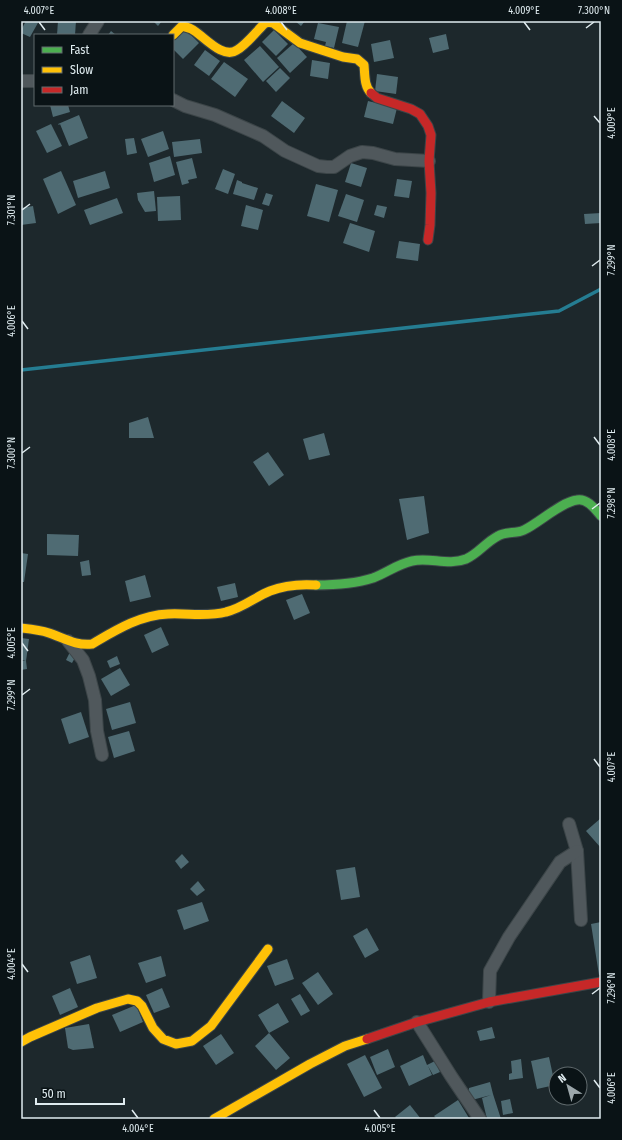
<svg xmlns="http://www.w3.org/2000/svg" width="622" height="1140" viewBox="0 0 622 1140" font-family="'Fira Sans Condensed',sans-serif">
<rect width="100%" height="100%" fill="#1d282c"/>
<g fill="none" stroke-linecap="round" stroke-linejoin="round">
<polyline stroke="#257d92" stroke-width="3.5" points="21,370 559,311 601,289"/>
</g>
<g fill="#4f6b73">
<polygon points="26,21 39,21 30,37 21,33 21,30"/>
<polygon points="58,21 76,21 75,35 57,35"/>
<polygon points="153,21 162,21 158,26"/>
<polygon points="295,21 305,21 301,26"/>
<polygon points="347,21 365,21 358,47 342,43"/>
<polygon points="318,23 339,27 334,48 325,46 326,42 314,39"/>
<polygon points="185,29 199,43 183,59 173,49 173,41"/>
<polygon points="274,30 288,44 276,56 262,42"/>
<polygon points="111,31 116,35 108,35"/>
<polygon points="446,34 449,49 433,53 429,38"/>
<polygon points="390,40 394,58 374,62 371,44"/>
<polygon points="294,43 307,57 290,73 277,58"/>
<polygon points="260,46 279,67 263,82 244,60"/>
<polygon points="205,50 220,61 209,76 194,65"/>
<polygon points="312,60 330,63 328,79 310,76"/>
<polygon points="224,62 248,79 235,97 211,79"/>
<polygon points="280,68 290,78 276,92 266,81"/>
<polygon points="377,74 398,77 396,94 375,91"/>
<polygon points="282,101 305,118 294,133 271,116"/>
<polygon points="368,101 397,108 393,124 364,117"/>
<polygon points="50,105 68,105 70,112 53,117"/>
<polygon points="79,115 88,138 69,146 60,124 59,125 58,124"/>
<polygon points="51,124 62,146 47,153 36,131"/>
<polygon points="163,131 169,149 148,157 141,139"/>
<polygon points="134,138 137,153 127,155 125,139"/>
<polygon points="200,139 202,153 174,157 172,142"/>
<polygon points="170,156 175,175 154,182 149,163"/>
<polygon points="192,158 197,178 188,180 189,183 182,185 176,162"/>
<polygon points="351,163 367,168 361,187 345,182"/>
<polygon points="223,169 235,174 228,194 215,189"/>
<polygon points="61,171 76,205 58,214 43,179"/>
<polygon points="105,171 110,188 78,198 73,181"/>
<polygon points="397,179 412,181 409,198 394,196"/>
<polygon points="237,180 242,182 242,183 258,188 254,200 233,194"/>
<polygon points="316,184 338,190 329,222 307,216"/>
<polygon points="154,191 156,211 145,212 138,200 137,193"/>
<polygon points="266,193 273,195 269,206 262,204"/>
<polygon points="346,194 364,200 357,222 338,216"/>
<polygon points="180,196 181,220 158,221 157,197"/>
<polygon points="117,198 123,213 90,225 84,210"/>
<polygon points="246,205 263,210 258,230 241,226"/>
<polygon points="377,205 387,207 384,218 374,215"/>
<polygon points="33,206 36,223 21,225 21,208"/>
<polygon points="601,213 601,223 585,224 584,214"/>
<polygon points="350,223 375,231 369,252 343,243"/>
<polygon points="399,241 420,244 418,261 396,258"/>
<polygon points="148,417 154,438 129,438 129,423"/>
<polygon points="324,433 330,455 309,460 303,439"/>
<polygon points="268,452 284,475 269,486 253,462"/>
<polygon points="424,496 429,533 407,540 399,499"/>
<polygon points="47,534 79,535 78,556 47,555"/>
<polygon points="21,553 28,554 24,582 21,582"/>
<polygon points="89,560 91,575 82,576 80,562"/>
<polygon points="145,575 151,597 130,602 125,581"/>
<polygon points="235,583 238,597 221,601 217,587"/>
<polygon points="302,594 310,613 294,620 286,600"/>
<polygon points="161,627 169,645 152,653 144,635"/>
<polygon points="21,638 29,639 26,661 21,660"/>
<polygon points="71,650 77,654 72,663 66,660"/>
<polygon points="117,656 120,664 110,668 107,661"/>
<polygon points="21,661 26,661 27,669 21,670"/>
<polygon points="120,668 130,685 111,696 101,679"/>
<polygon points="130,702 136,723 112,730 106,709"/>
<polygon points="81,712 89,737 69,744 61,719"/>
<polygon points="129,731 135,751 114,758 108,737"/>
<polygon points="601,818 601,848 586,831"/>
<polygon points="182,854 189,862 181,869 175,861"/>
<polygon points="355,867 360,897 341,900 336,870"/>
<polygon points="198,881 205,890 197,896 190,889"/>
<polygon points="202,902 209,921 184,930 177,910"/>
<polygon points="601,922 601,975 599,975 591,924"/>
<polygon points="367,928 379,950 365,958 353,936"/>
<polygon points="90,955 97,978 77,984 70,962"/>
<polygon points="161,956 166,976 146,983 138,963"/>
<polygon points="287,959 294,979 275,986 267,966"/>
<polygon points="318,972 333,994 318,1005 302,983"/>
<polygon points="70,988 78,1007 60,1015 52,996"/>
<polygon points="162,988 170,1007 154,1013 146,995"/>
<polygon points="300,994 310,1011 301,1016 291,999"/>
<polygon points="278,1003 289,1022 269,1033 290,1058 276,1070 255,1046 269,1033 258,1015"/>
<polygon points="136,1005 143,1022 120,1032 112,1015"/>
<polygon points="89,1024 94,1048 73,1050 68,1048 65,1028"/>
<polygon points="492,1027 495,1038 480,1041 477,1031"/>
<polygon points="221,1034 234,1053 216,1065 203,1046"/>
<polygon points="388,1049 395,1067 377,1075 370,1057"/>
<polygon points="365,1055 382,1088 364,1097 347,1064"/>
<polygon points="423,1055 427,1065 435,1061 440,1072 433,1075 428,1066 432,1075 409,1086 400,1066"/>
<polygon points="549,1057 555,1085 537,1089 531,1061"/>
<polygon points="521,1059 523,1078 509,1080 509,1074 512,1073 511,1061"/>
<polygon points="490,1082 493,1094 501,1119 487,1119 482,1098 491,1095 468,1101 469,1088"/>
<polygon points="510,1099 513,1113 503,1115 501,1101"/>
<polygon points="458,1100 469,1118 467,1119 437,1119 434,1116"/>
<polygon points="410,1105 421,1119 397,1119 395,1117"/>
</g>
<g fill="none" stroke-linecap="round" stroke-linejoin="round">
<defs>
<g id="street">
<polyline points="89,35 98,21"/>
<polyline points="21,81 35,81"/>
<polyline points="173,100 185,106 215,115 263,136 285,151 318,166 327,167 334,167 350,156 362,152 373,153 395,159 429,161"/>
<polyline points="68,641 83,660 89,676 95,700 97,731 102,755"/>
<polyline points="569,824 577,851 581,920"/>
<polyline points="489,1002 490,971 509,937 560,862 577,851"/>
<polyline points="417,1022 451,1076 480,1119"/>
</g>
<path id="fast" d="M316,585c19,0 38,-1 57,-7 13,-5 25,-14 39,-17 18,-4 36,5 54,-2 12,-5 20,-17 32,-23 8,-5 18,-2 26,-6 15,-7 37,-28 53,-30 10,-2 18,9 24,16"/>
<g id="slow">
<path d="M173,35l9,-9c5,1 10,3 14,6 11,8 28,27 41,18 10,-6 18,-17 27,-26l4,-2 5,1 27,20 43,14 14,2 7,6c1,10 0,21 7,28"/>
<path d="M21,628c9,1 19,2 28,5 15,5 27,13 43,11 24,-14 48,-29 76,-30 20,-1 39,3 58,-2 17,-4 29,-15 44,-21 15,-6 31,-7 46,-6"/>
<polyline points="21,1042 30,1037 97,1008 128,999 137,1001 142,1006 153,1028 163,1039 176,1044 192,1041 211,1026 268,949"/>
<polyline points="214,1119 310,1064 345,1046 367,1039"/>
</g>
<g id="jam">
<polyline points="371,93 377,98 411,109 420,114 428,126 431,135 429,161 431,193 430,225 428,240"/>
<polyline points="367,1039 417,1022 489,1002 601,982"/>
</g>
</defs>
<use href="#street" stroke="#3c4548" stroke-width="14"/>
<use href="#fast" stroke="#3c4548" stroke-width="11"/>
<use href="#slow" stroke="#3c4548" stroke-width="11"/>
<use href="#jam" stroke="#3c4548" stroke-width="11"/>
<use href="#street" stroke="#50585c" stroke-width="12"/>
<use href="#fast" stroke="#4caf50" stroke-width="9"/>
<use href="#slow" stroke="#ffc107" stroke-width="9"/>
<use href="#jam" stroke="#c62828" stroke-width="9"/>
</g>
<path fill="none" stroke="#e0ecf0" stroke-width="1.5" d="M39,22l6,8M281,22l6,8M524,22l6,8M586,28l8,-6M594,116l6,7M22,210l8,-6M592,266l8,-6M22,321l6,8M594,437l6,8M22,453l8,-6M592,509l8,-6M22,643l6,8M22,695l8,-6M594,759l6,8M22,964l6,8M592,994l8,-6M594,1080l6,8M132,1110l6,8M374,1110l6,8"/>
<rect width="622" height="1140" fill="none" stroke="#0a1316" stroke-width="44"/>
<rect x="34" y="34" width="140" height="72" fill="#0a1316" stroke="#606a6d"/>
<rect x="42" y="47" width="20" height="6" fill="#4caf50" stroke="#606a6d"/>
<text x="70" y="54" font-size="12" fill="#e0ecf0">Fast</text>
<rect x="42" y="67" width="20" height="6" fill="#ffc107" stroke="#606a6d"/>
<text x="70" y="74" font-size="12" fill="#e0ecf0">Slow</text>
<rect x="42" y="87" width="20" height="6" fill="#c62828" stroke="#606a6d"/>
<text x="70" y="94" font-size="12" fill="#e0ecf0">Jam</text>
<g transform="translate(568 1086) rotate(323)"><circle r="19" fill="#0a1316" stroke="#606a6d"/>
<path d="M0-3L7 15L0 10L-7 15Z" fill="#9ca7ab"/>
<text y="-6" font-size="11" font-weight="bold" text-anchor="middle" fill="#e0ecf0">N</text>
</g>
<path d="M36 1098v6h88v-6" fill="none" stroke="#e0ecf0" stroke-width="2"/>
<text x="42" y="1098" font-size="12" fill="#e0ecf0" stroke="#0a1316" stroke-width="3" paint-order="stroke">50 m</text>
<rect x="22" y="22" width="578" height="1096" fill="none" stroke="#e0ecf0" stroke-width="1.5"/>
<g font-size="10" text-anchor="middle" fill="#e0ecf0">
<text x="39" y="14">4.007°E</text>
<text x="281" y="14">4.008°E</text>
<text x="524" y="14">4.009°E</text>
<text x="594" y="14">7.300°N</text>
<text transform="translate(611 123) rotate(-90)" y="4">4.009°E</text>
<text transform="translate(11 210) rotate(-90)" y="4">7.301°N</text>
<text transform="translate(611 260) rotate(-90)" y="4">7.299°N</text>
<text transform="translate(11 321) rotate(-90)" y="4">4.006°E</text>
<text transform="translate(611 445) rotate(-90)" y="4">4.008°E</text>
<text transform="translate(11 453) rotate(-90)" y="4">7.300°N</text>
<text transform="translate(611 503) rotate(-90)" y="4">7.298°N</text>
<text transform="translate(11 643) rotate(-90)" y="4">4.005°E</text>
<text transform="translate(11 695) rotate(-90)" y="4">7.299°N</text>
<text transform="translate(611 767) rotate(-90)" y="4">4.007°E</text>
<text transform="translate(11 964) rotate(-90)" y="4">4.004°E</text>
<text transform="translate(611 988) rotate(-90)" y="4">7.296°N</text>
<text transform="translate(611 1088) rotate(-90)" y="4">4.006°E</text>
<text x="138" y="1132">4.004°E</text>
<text x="380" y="1132">4.005°E</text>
</g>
</svg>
